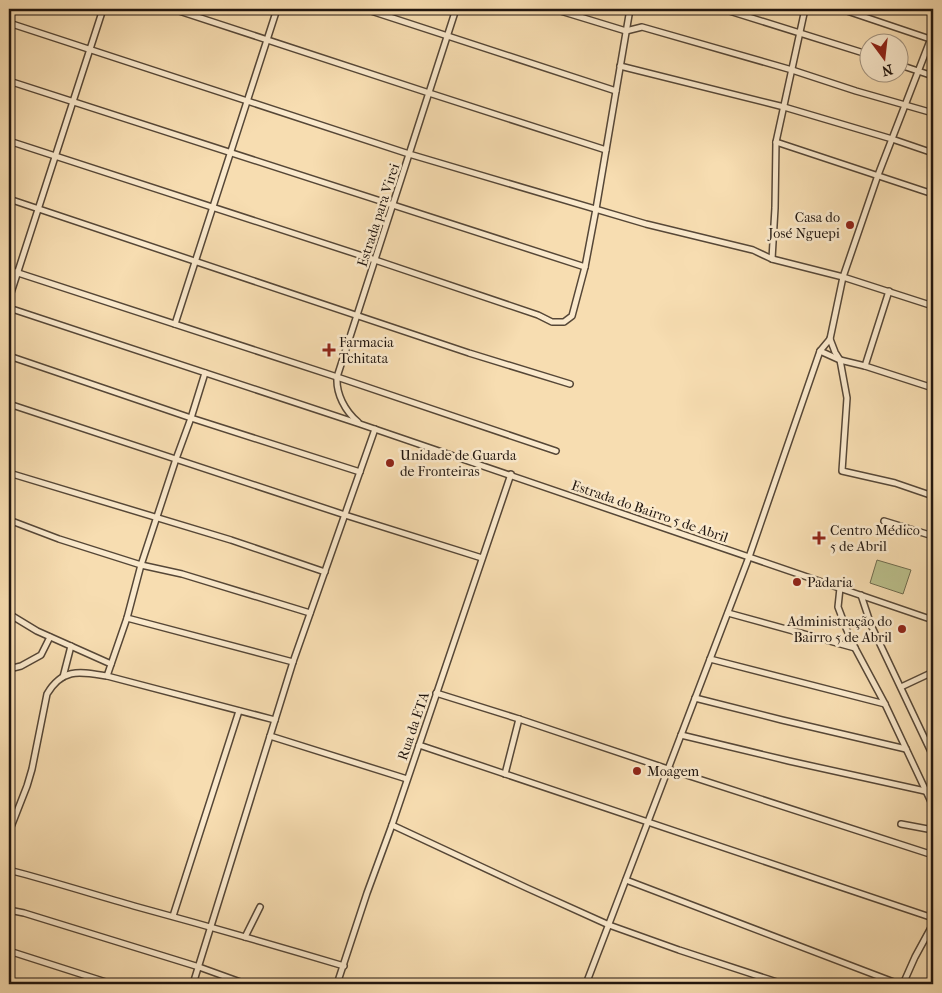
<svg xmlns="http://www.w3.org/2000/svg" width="942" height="993" viewBox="0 0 942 993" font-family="'IM FELL French Canon',serif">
<rect width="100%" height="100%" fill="#f7ddb1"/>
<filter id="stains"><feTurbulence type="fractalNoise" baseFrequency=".004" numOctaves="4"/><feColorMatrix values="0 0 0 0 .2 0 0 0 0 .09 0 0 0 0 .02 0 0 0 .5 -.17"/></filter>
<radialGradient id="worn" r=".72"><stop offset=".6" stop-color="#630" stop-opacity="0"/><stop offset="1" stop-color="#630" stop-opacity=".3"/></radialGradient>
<polygon fill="#bbc18d" stroke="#6e6b4e" points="877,560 911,570 903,594 870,583"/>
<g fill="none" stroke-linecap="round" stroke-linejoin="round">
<defs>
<g id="minor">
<polyline points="173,9 429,93 606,150"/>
<polyline points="365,9 616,91"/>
<polyline points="554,9 626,31 642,27 792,70 856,91 933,113"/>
<polyline points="723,9 870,55"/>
<polyline points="841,9 933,40"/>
<polyline points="9,23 409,154 646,224 753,250 772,259 843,277 933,306"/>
<polyline points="900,65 933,76"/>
<polyline points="620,66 784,107 892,139 933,153"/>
<polyline points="9,81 585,267"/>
<polyline points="9,141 375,260 538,315 552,322 564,322 572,316 585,267 596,209 630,9"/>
<polyline points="776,142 933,194"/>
<polyline points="9,199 469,353 570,384"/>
<polyline points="772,259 775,208 776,142 805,9"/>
<polyline points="9,270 337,377 556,451"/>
<polyline points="9,299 103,9"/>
<polyline points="9,308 360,424 933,620"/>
<polyline points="175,324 277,9"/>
<polyline points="830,339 835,352 840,360 847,398 842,471 895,483 933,496"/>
<polyline points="820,351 840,360 865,366 933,388"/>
<polyline points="9,356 191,418 360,472"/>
<polyline points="865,366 889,291"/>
<polyline points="9,404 345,515 482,558"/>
<path d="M358,422c-13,-11 -22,-28 -21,-45l119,-368"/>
<polyline points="9,473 231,540 325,572"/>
<polyline points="9,520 59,539 141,565 182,574 310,613"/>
<polyline points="884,521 933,536"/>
<polyline points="840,588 838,607 846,628 855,648 885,704 933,806"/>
<polyline points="861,595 871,625 933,756"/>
<polyline points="728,613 855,648"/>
<polyline points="9,614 37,631 111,664"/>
<polyline points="127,618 293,662"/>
<polyline points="710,659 885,704"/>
<polyline points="9,669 21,666 41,655 50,637"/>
<polyline points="107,676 127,618 141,565 176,459 191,418 205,373"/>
<polyline points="63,677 71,646"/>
<polyline points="901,687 933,672"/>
<polyline points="436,693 519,719 668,769 933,855"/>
<polyline points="695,698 782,720 906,749"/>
<polyline points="681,735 789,761 925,791"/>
<polyline points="270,736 407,779"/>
<polyline points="419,745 933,918"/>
<polyline points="505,774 519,719"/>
<polyline points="901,824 933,830"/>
<polyline points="392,825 527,888 609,925 679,950 783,984"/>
<path d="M9,832l18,-46 5,-17 15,-75c16,-27 34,-22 60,-18l168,44"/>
<path d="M9,870c42,11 83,24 125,36 70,19 140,39 210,60"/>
<polyline points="626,880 899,984"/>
<polyline points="9,910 24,913 199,967 246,984"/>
<polyline points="173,916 239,711"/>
<polyline points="245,937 260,907"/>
<polyline points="9,951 112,984"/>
<polyline points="193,984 293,662 375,429"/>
<polyline points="337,984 367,893 392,825 511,474"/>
<polyline points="586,984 749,557 820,351 830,339 843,277 878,175 933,33"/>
<polyline points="903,984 915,957 933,924"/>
</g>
</defs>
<use href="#minor" stroke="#564737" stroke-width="8"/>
<use href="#minor" stroke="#fae9cc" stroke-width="5"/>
</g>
<g fill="#8f2418" stroke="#fae9cc" stroke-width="2">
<circle cx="850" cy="225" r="5"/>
<path d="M326.5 342.5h5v5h5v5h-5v5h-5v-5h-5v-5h5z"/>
<circle cx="390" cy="463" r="5"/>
<path d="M816.5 530.5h5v5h5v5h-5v5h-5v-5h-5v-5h5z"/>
<circle cx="797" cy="582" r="5"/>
<circle cx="902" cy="629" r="5"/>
<circle cx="637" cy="771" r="5"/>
</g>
<g text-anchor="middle" stroke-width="5" stroke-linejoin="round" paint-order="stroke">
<g font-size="14" fill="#20150e" stroke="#fae9cc">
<text transform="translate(378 215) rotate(-72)" y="5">Estrada para Virei</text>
<text transform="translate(650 511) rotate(19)" y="5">Estrada do Bairro 5 de Abril</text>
<text transform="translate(413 726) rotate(-71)" y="5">Rua da ETA</text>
</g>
<g font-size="14" fill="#20150e" stroke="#fae9cc" text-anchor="start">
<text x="840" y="222" text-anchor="end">Casa do<tspan x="840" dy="16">José Nguepi</tspan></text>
<text x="339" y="347">Farmacia<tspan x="339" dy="16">Tchitata</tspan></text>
<text x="400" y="460">Unidade de Guarda<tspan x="400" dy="16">de Fronteiras</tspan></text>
<text x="830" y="535">Centro Médico<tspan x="830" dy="16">5 de Abril</tspan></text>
<text x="807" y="587">Padaria</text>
<text x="892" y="626" text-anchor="end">Administração do<tspan x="892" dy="16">Bairro 5 de Abril</tspan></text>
<text x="647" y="776">Moagem</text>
</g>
</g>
<rect width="942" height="993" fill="none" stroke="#f7ddb1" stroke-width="30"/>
<rect x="10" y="10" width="922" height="973" fill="none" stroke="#20150e" stroke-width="2.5"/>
<rect x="15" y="15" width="912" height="963" fill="none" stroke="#20150e"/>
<g transform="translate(884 58) rotate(165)"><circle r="24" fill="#fae9cc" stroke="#a39480"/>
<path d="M0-4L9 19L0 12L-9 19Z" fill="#8f2418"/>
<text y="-8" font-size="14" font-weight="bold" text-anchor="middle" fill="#20150e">N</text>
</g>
<rect width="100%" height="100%" filter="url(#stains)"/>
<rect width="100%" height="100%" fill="url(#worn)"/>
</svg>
